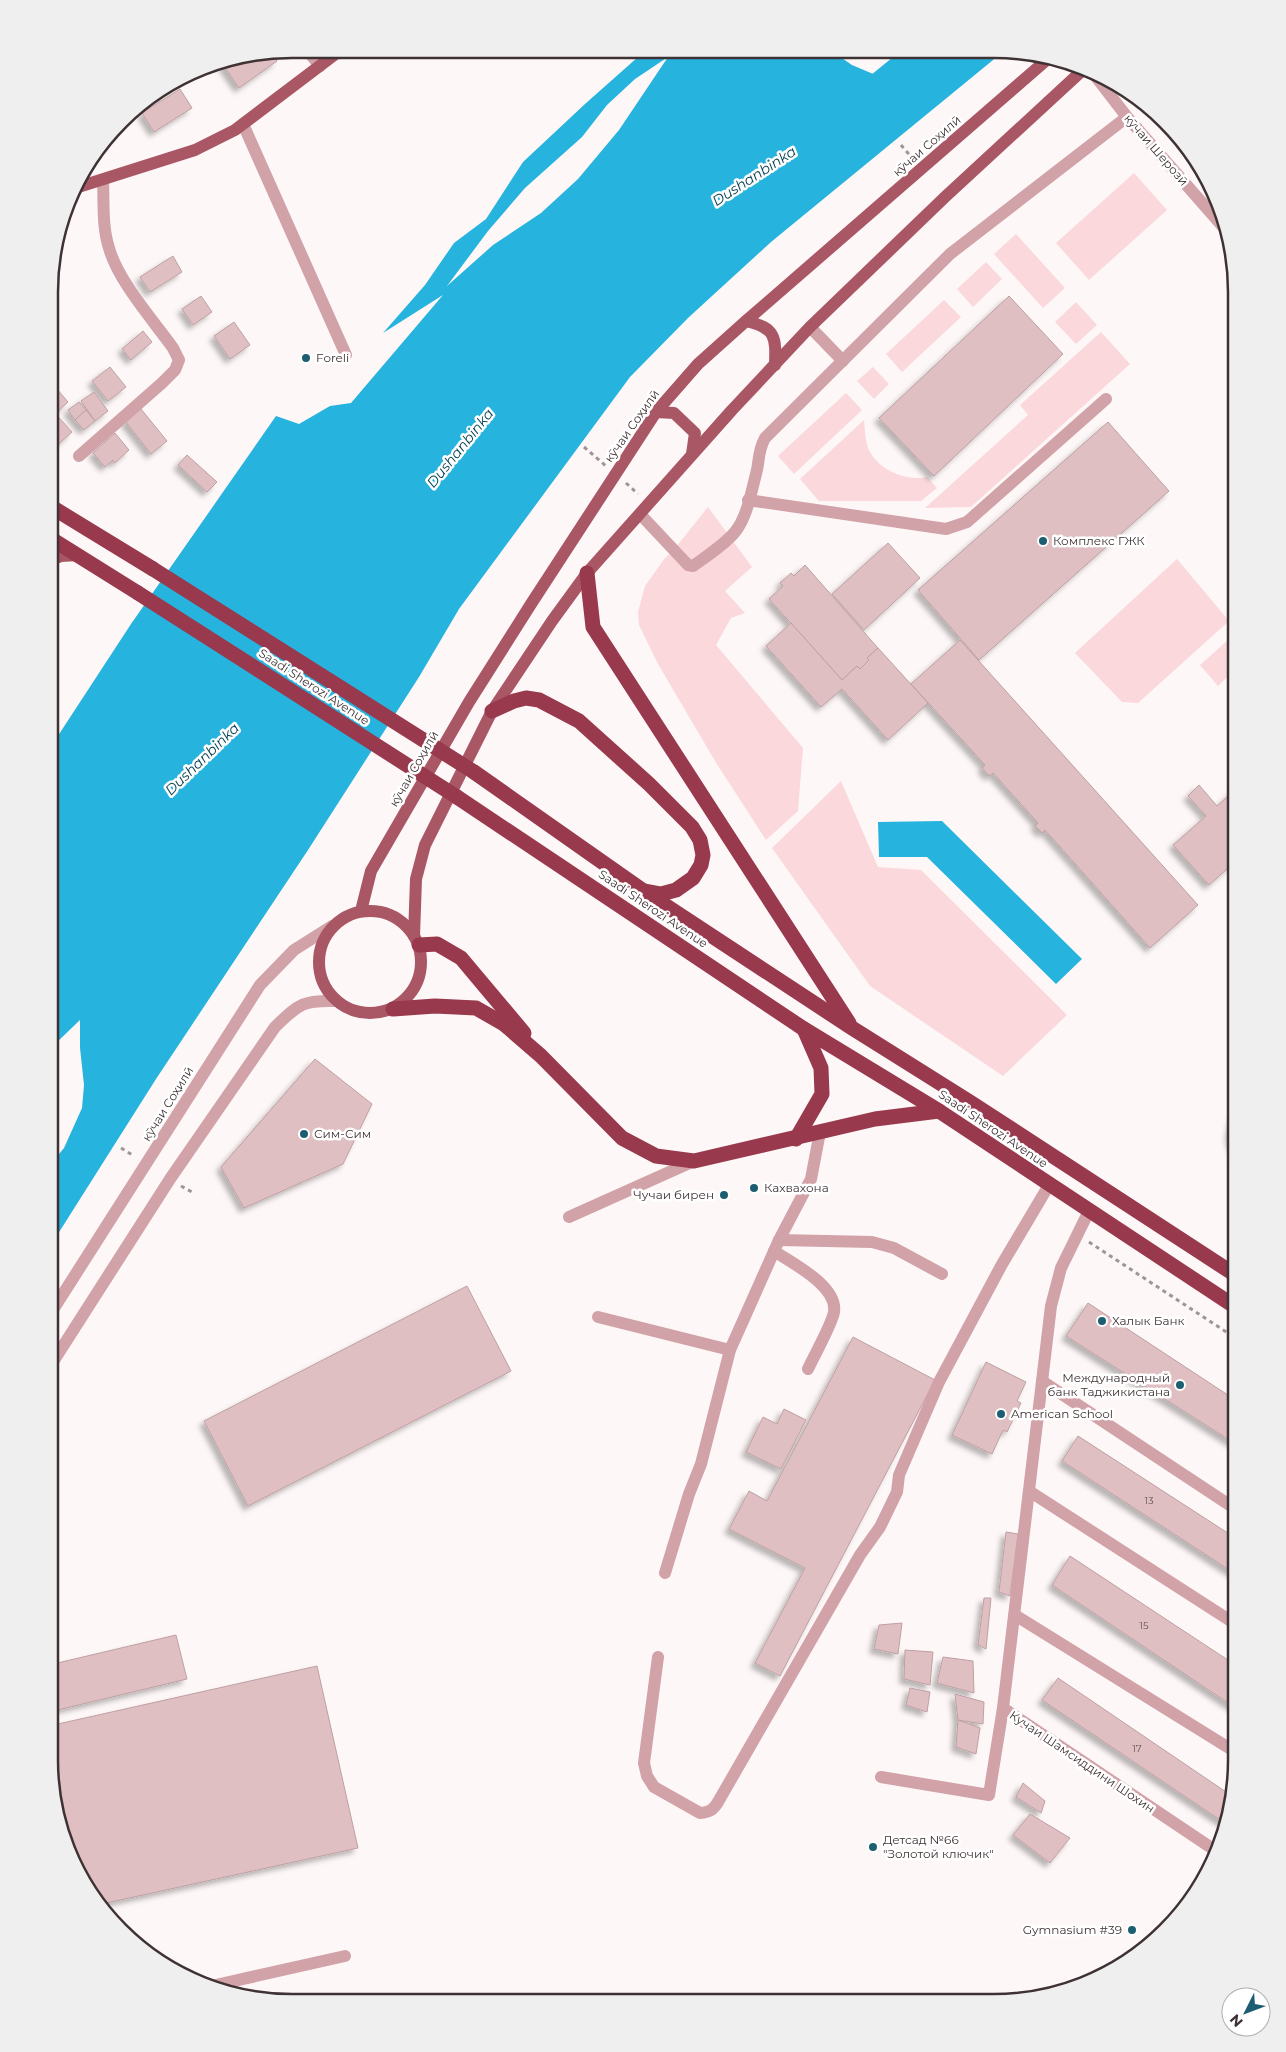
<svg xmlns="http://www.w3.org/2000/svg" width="1286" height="2052" viewBox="0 0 1286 2052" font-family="Montserrat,sans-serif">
<defs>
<filter id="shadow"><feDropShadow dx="-4.5" dy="4.5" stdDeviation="2.5" flood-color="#0004"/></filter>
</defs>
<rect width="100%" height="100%" fill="#fef7f7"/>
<g fill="#fbd8dc">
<polygon points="1134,173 1167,210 1089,280 1056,243"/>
<polygon points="1016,234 1065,288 1043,308 994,254"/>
<polygon points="986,262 1002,279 973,307 957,289"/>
<polygon points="944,300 961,317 902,372 886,354"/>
<polygon points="1076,302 1097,325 1076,344 1055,322"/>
<polygon points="1101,332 1130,364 971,507 925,508 1028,415 1020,405"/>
<polygon points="873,367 889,384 874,399 857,381"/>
<polygon points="846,393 862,410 794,474 778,456"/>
<path d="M864,420c1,10 1,19 4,28 9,21 37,34 59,29l10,11 -16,13h-102l-19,-22z"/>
<polygon points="708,507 752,567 725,591 745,613 731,618 716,645 803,748 798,811 766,840 715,761 658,664 639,625 638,612 645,586 665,558 672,552"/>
<polygon points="1177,559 1229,621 1138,703 1122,702 1075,653"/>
<polygon points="1237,632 1237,690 1226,678 1218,686 1200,665"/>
<polygon points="841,781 878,867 921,870 1067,1015 1003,1076 870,986 772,848"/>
</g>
<g fill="#26b3de" fill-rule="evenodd">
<path d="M648,50h182l22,15 52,22 29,-36h71l-233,191 -83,76 -58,59 -171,232 -40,68 -111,173 -152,229 -107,169 1,-83 14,-17 18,-40 2,-23 -4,-37v-28l-25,24 -5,14v-310l81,-124 145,-208 23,8 31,-18 21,-3 92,-108 -60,38 42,-48 29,-42 32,-24 37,-57 62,-58 53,-47zM668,57l-49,73 -41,49 -37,34 -48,32 -46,41 41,-55 37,-43 57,-51 25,-32 28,-26z"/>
<polygon points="942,821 1082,959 1056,984 927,857 879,857 878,822"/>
</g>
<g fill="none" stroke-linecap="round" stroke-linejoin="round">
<polyline stroke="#26b3de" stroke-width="31" points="855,108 925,51"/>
</g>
<g fill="#dfbfc2" stroke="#bea0a3" filter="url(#shadow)">
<polygon points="271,53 277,61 239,88 223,65 228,61"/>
<polygon points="180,89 192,108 154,132 142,113"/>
<polygon points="173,256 182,272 150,292 140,277"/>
<polygon points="201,296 212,312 193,325 182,309"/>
<polygon points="1009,296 1063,354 934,476 879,418"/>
<polygon points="234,322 250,345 230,359 214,336"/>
<polygon points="143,331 152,342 131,360 122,349"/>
<polygon points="110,367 126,387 108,401 92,381"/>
<polygon points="51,382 68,402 55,414 53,411 51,413"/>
<polygon points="94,392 108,411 95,421 81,401"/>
<polygon points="79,402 86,410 75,420 68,410"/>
<polygon points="141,409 167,441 151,454 125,421"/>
<polygon points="86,410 95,421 84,430 75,420"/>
<polygon points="53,411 72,432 52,450 51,413"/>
<polygon points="1108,422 1169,491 979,660 918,590"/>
<polygon points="115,433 129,450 115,463 113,460 105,467 93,453"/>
<polygon points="187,455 217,482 207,492 178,465"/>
<polygon points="888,543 920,578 864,630 832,594"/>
<polygon points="805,565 878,648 867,658 869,660 860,669 857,666 842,680 769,599 783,586 780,583 791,573 794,576"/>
<polygon points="791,623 842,680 857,666 860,669 869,660 867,658 878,648 928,703 888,740 842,689 821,707 766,646"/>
<polygon points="960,640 1198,905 1150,948 1045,830 1042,833 1035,826 1038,823 993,773 989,776 982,768 985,765 911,684"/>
<polygon points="1199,785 1217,806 1237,788 1237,860 1209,885 1173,845 1206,816 1188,796"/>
<polygon points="315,1059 372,1104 343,1164 244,1208 221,1167"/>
<polygon points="1237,1109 1237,1154 1232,1144 1230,1135 1232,1123"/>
<polygon points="467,1286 511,1371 248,1506 204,1421"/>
<polygon points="1088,1303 1237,1401 1237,1445 1066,1336"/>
<polygon points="853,1337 935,1380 780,1676 755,1663 805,1568 729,1529 749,1491 767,1501"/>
<polygon points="986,1362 1026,1382 1017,1401 1021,1403 1007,1432 1003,1430 992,1454 952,1435"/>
<polygon points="784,1409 806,1420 781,1469 746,1452 763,1417 777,1424"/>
<polygon points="1078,1436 1237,1539 1237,1575 1062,1461"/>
<polygon points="1006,1532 1018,1534 1010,1596 999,1592"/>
<polygon points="1070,1556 1237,1666 1237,1709 1052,1585"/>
<polygon points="984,1598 991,1598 986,1649 978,1645"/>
<polygon points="902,1623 898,1654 874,1649 879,1625"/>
<polygon points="176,1635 187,1679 49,1712 49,1665"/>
<polygon points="905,1650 933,1652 930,1685 904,1679"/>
<polygon points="943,1657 973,1661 974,1693 937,1683"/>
<polygon points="317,1666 358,1848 97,1905 67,1853 49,1760 49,1726"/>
<polygon points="1058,1678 1232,1796 1226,1824 1042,1700"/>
<polygon points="910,1688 930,1692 927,1712 906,1705"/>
<polygon points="955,1694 984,1702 983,1724 958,1720"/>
<polygon points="958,1720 980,1728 976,1754 956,1747"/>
<polygon points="1023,1783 1045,1801 1041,1813 1016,1797"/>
<polygon points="1030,1814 1070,1838 1050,1863 1013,1835"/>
</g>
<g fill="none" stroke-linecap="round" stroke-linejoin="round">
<g stroke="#9f9596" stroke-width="3" stroke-dasharray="4 4" stroke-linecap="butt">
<polyline points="901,145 913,159"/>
<polyline points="584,447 606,466"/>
<polyline points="626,483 638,494"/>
<polyline points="121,1148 134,1156"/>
<polyline points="181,1186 192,1192"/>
<polyline points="1089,1242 1237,1339"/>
<polyline points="49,1400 55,1403"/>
</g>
<g stroke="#d1a2a8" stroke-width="12">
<polyline points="306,49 320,66"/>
<polyline points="1090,69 1127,117 1225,229"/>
<polyline points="243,124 346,355"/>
<polyline points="810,327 843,361"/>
<path d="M79,456l83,-73 13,-13 4,-10 -6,-12c-20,-28 -55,-67 -64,-100 -7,-21 -5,-46 -6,-68"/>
<polyline points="748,500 946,529 967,522 1106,399"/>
<path d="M640,514l48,51 5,1c14,-10 31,-21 42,-34 12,-15 16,-39 21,-58 4,-14 1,-21 9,-36l185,-184 177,-137"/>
<polyline points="1089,1211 1061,1268 1051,1306 1003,1708 1219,1853"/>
<polyline points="569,1217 694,1161"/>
<polyline points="779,1240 872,1242 894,1248 942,1274"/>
<path d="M774,1251c18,12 64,35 60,61 -2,12 -20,44 -26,57"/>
<polyline points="49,1316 260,985 294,950 332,926"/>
<polyline points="598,1317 730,1350"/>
<path d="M49,1368l121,-189 105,-152c24,-23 27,-27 61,-26"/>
<polyline points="1042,1381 1237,1510"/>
<polyline points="1029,1491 1237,1625"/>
<polyline points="665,1573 689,1494 701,1464 730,1350 779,1240 811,1179 820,1132"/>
<polyline points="1015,1615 1237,1753"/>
<path d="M658,1657l-14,106 3,13 7,11 46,26c10,-1 13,-3 18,-11l142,-247 20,-28 17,-35 2,-17 40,-93 62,-116 48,-81"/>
<polyline points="881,1777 989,1795 1003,1708"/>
<polyline points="207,1987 345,1956"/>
</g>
<g stroke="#a95765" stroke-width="12">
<polyline points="72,189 195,150 235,130 342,49"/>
<path d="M746,321c30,7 30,16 29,44"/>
<polyline points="656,412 674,413 695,433 692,454"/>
<polyline points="50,560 61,556 79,555"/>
<circle cx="370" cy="962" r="51"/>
<polyline points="361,911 371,871 469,702 531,604 656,412 698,364 746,321 1050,57"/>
<polyline points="414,936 416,879 425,845 492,711 552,621 587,573 732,410 810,327 945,197 1086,67"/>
</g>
<g stroke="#98394e" stroke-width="15">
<polyline points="50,506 153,569"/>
<polyline points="50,538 138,593"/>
<polyline points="587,573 593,627 849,1023"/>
<polyline points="492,711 514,701 526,698 539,700 579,721 649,784 692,827 700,840 703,855 701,865 693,878 676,890 661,894 645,891"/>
<polyline points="474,772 642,890 852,1028 970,1102 1237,1276"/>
<polyline points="457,797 804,1029 939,1111 1237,1308"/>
<polyline points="419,945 437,944 461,958 524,1033"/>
<polyline points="393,1009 435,1006 476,1008 504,1024 541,1056 622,1138 656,1156 694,1161 875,1119 939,1111"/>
<polyline points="796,1139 822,1094 821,1068 804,1029"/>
</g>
<g stroke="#98394e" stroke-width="15">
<polyline points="153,569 474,772"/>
<polyline points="138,593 457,797"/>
</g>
</g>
<g fill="#1e5e73" stroke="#fff" stroke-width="2">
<circle cx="306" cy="358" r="5"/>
<circle cx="1043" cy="541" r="5"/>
<circle cx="304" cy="1134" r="5"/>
<circle cx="754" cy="1188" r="5"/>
<circle cx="724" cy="1195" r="5"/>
<circle cx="1102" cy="1321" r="5"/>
<circle cx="1180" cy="1385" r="5"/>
<circle cx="1001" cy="1414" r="5"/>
<circle cx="873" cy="1847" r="5"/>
<circle cx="1132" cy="1930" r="5"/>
</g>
<g text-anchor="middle" stroke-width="5" stroke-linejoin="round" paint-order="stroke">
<g font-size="10" fill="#675558">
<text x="1149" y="1504">13</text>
<text x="1144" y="1629">15</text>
<text x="1137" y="1752">17</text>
</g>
<g font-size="12" fill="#3f3234" stroke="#fff">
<text transform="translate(927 146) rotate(-41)" y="4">кӯчаи Соҳилӣ</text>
<text transform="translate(1156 150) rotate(49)" y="4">кӯчаи Шерозӣ</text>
<text transform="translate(632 426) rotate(-55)" y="4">кӯчаи Соҳилӣ</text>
<text transform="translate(314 687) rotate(33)" y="4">Saadi Sherozi Avenue</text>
<text transform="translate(414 769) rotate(-60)" y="4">кӯчаи Соҳилӣ</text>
<text transform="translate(653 909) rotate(34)" y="4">Saadi Sherozi Avenue</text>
<text transform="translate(168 1104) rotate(-58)" y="4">кӯчаи Соҳилӣ</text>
<text transform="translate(993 1129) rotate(34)" y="4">Saadi Sherozi Avenue</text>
<text transform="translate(1082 1762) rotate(34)" y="4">Кучаи Шамсиддини Шохин</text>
</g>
<g font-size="12" fill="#3f3234" stroke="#fff" text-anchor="start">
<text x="316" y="362">Foreli</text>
<text x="1053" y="545">Комплекс ГЖК</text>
<text x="314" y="1138">Сим-Сим</text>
<text x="764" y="1192">Кахвахона</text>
<text x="714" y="1199" text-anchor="end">Чучаи бирен</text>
<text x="1112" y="1325">Халык Банк</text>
<text x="1170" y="1382" text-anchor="end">Международный<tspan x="1170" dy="14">банк Таджикистана</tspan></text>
<text x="1011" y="1418">American School</text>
<text x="883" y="1844">Детсад №66<tspan x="883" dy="14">"Золотой ключик"</tspan></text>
<text x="1122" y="1934" text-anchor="end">Gymnasium #39</text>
</g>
<g font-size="14" font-style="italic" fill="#064153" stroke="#fff">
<text transform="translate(754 176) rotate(-33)" y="5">Dushanbinka</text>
<text transform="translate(460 448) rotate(-51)" y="5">Dushanbinka</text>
<text transform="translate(202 759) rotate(-44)" y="5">Dushanbinka</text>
</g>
</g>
<path d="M0 0H1286V2052H0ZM292 58H994A234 234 0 0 1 1228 292V1760A234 234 0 0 1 994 1994H292A234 234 0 0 1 58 1760V292A234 234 0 0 1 292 58Z" fill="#f0efef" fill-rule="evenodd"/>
<path fill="none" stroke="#3f3234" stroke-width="2.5" d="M292 58H994A234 234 0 0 1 1228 292V1760A234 234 0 0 1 994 1994H292A234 234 0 0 1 58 1760V292A234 234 0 0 1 292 58Z"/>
<g transform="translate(1246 2012) rotate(228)"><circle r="24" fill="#ffffff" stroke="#b2adae"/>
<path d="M0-4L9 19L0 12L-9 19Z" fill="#1e5e73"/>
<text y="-8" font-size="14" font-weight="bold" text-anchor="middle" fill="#3f3234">N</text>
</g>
</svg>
